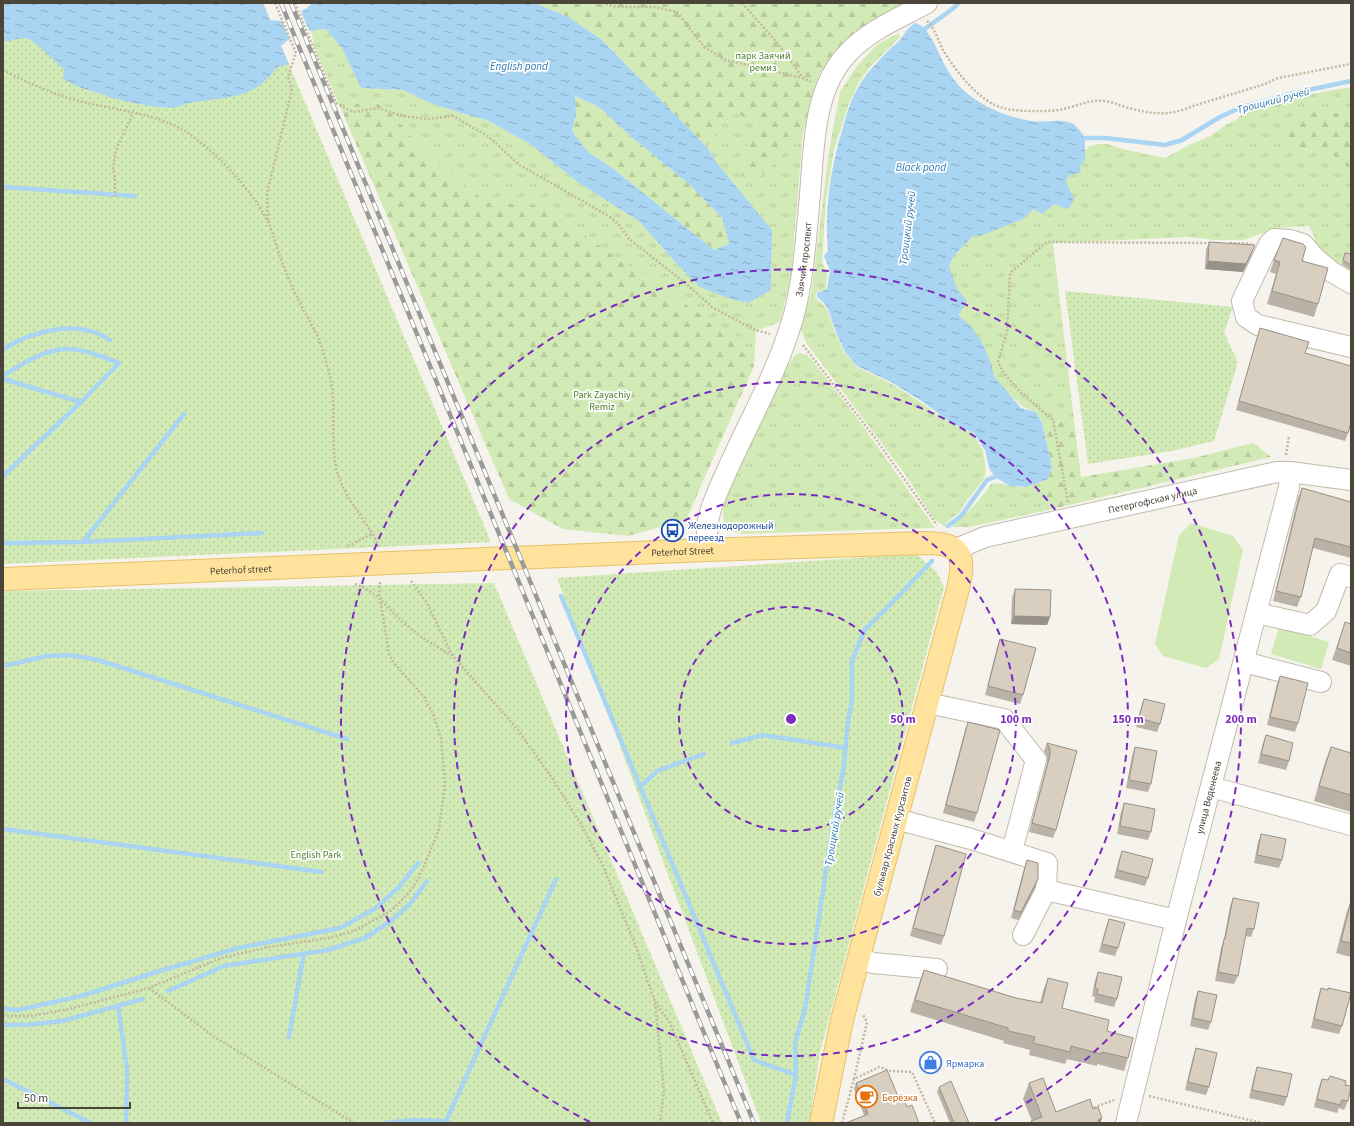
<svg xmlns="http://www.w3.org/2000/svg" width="1354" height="1126" viewBox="0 0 1354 1126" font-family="'Source Sans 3',sans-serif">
<defs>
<pattern id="grass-tufts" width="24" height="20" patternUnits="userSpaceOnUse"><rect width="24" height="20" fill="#d2eab5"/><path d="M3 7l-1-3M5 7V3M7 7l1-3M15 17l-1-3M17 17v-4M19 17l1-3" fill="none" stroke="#b6ca9c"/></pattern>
<pattern id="forest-firs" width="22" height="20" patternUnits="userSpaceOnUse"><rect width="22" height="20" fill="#d2eab5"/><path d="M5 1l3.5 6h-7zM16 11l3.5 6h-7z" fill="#b6ca9c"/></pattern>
<pattern id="park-dots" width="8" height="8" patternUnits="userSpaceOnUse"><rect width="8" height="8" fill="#d2eab5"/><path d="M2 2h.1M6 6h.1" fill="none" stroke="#b6ca9c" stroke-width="1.8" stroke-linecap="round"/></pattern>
<pattern id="water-ripples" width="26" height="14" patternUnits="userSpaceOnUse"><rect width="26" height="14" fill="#a9d4f2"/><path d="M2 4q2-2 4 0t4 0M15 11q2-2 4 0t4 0" fill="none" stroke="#8caec5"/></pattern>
</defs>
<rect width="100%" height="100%" fill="#f6f3ec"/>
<g fill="url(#grass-tufts)">
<polygon points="326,29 342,48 361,88 403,90 430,103 461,113 487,120 530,144 579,183 639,221 675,262 728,298 748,303 771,290 772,230 717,163 707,147 730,109 758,125 748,144 742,175 749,182 763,174 803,133 791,276 780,322 756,331 754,366 736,336 720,331 700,314 604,249 546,206 487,202 441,168 419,146 391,112 378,104 363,102 341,109 314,46 311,30"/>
<path d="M899,34l1,3 -30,30 -12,17 -10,22 -14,44 -8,49 -4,63 5,11 -1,16 -9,3 -2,5 12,12 9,26 8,17 13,15 33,16 32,20 28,20 23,10 10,17 3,20 -2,9 -20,25 -4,8 -14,11v4l-12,-8 -29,-45 -98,-130c-2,-5 -5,-10 -6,-15 -1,-11 6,-24 10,-34l18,-144 11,-59 17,-26 20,-21 15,-9z"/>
<polygon points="1351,88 1351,122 1339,114 1292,145 1303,149 1329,154 1342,161 1351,171 1351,275 1318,253 1314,236 1309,226 1278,228 1243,240 1214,240 1191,237 1053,243 1073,412 1071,417 1051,429 1042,423 1036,412 1023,407 1006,391 993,376 990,361 983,344 960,317 959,314 964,307 966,300 957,289 954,284 949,266 953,257 973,236 1023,219 1034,209 1042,214 1055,204 1065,209 1070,207 1072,193 1065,182 1069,175 1081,171 1080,166 1085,160 1085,150 1088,147 1098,144 1107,144 1123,149 1165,158 1187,146 1212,135 1227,124 1236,120 1243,113 1251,109 1280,100 1339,89"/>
<path d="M800,353l6,2 6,5 48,62 75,106 -195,6c-21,-7 -17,-14 -16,-34l63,-134 9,-12z"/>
<path d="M1048,479l-4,32 -75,16h-16l-1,-3c16,-10 29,-25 39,-40 12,-2 23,4 35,3 7,-1 15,-6 22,-8z"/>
</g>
<g fill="url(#forest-firs)">
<polygon points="535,3 911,3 846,44 820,73 803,133 763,174 748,183 742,175 748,144 758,125 730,109 707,147 601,39 568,17"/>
<polygon points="574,96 599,107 628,134 690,185 722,218 729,244 714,250 615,170 588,152 572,131 576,115"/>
<polygon points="363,102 378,104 391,112 419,146 441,168 487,202 546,206 604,249 700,314 720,331 736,336 754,366 686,520 628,536 563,529 509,499 341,109"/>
<path d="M1312,110l27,4 12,8v49l-9,-10 -13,-7 -26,-5 -11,-4 -7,-9c5,-16 11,-20 27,-26z"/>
<polygon points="1073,412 1081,477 1194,458 1253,443 1271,457 1044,511 1048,479 1052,467 1042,423 1051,428 1071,417"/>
</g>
<g fill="url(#park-dots)">
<polygon points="3,3 263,3 491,542 3,564"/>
<polygon points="1065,291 1233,307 1224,333 1238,362 1214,441 1172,451 1088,464"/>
<polygon points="916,554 936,571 944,587 820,1052 809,1123 761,1123 557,578"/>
<polygon points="494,583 722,1123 3,1123 3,591"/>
</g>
<g fill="#d2eab5">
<polygon points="1191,523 1233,536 1243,550 1219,659 1206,668 1163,656 1155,644 1179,535"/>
<polygon points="1279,627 1329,642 1321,669 1271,654"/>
</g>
<g fill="url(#water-ripples)" fill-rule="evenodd">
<path d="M3,3h260l7,17c3,0 7,1 10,1 8,-1 28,-12 32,-18h223l33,14 33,22 106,108 10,16 55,67 -1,60 -23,13 -20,-5 -28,-11 -25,-25 -36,-41 -60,-38 -49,-39 -43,-24 -26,-7 -31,-10 -27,-13 -42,-2 -19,-40 -16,-19c-17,1 -33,5 -45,17l8,18 -12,3c-22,32 -48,30 -83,35 -8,1 -16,6 -24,6 -19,-1 -38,-5 -57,-10 -3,0 -7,-3 -11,-4 -13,-4 -28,-7 -39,-16l1,-9c-8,-6 -30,-30 -39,-31 -8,0 -14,4 -22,3zM575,96l24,11 29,27 62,51 32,33 7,26 -15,6 -99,-80 -27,-18 -16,-21 4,-16z"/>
<path d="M915,23c16,3 25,37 34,49 5,9 14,19 23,25 16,12 39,21 59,24 13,2 28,-3 40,2 6,2 11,11 14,15v22l-5,6 1,7 -12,2 -3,7 8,16 -4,9 -4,2 -11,-5 -13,10 -8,-5 -11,10 -43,17 -3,-1 -4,1 -20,21 -4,9 8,23 9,11v4l-7,10 1,3 11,9 12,18 7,17 4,15 27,32 15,4 6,11 10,44 -4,12 -21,8 -17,-1 -15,-9 -6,-9 -4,-18 -11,-17 -23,-10 -28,-21 -32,-20 -34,-16 -12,-14 -8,-17 -9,-26 -5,-7 -6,-5v-4l10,-4 3,-18 -6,-15 4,-5c-4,-42 3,-85 15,-124 4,-15 9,-30 17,-43 11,-16 24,-30 39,-43 5,-6 9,-14 16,-18z"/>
</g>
<polygon fill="#f6f3ec" points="300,10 310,32 290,41 281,19"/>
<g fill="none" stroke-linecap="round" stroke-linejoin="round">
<g stroke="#a9d4f2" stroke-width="4.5">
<path d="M925,29c11,-9 24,-16 34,-26"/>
<polyline points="1080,140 1085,138 1105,138 1165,145 1182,140 1220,117 1242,107 1294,93 1351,81"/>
<polyline points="3,187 135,196"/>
<path d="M3,349c30,-18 76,-31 107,-9"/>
<path d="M3,375c9,-4 18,-11 27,-15 35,-19 54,-10 89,3l-38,39 -78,74"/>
<polyline points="3,379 81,402"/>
<polyline points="948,526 961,516 987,480 995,477 999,473"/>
<polyline points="83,542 184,414"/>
<polyline points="3,543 83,542 262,533"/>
<polyline points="561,596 754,1060 796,1075"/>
<polyline points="3,666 47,656 70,655 98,660 347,739"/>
<polyline points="732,743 763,735 846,748"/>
<polyline points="640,787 657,771 704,754"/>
<polyline points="3,829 322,872"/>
<polyline points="168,991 224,966 328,950 365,938 391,921 410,904 427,881"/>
<polyline points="118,1005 127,1069 126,1123"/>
<polyline points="3,1009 18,1010 81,996 163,970 238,948 340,928 376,908 398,888 418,863"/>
<polyline points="3,1025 27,1025 62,1021 143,999"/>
<polyline points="289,1037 304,953"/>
<polyline points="3,1079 91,1123"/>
<polyline points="446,1121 556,879"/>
<polyline points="385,1123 413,1120 446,1121 449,1123"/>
<polyline points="787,1123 796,1075 795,1043 805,1009 836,806 844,767 847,728 852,699 852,661 865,629 882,613 932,561"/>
</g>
<defs>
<g id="minor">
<polyline points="1351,283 1332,272 1315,258 1303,244 1290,240 1274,239 1269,244 1242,301 1246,317 1258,325 1351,347"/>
<path id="s1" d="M956,549l29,-12 292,-65h13l61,8"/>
<path id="s2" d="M706,550l2,-30 4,-14c24,-64 62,-122 81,-188 11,-40 13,-82 17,-123 4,-47 3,-106 38,-142 21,-23 52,-35 79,-50"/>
<polyline points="1257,613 1310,625 1326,611 1340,574 1351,577"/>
<polyline points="1244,662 1321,682"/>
<polyline points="927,703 1004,719 1036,760 1012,851"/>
<polyline points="1211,787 1351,825"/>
<polyline points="896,819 971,839 1047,863 1046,890 1023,935"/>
<polyline points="1046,890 1176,920"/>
<polyline points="859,958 873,963 937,969"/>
<path id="s3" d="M1126,1123l50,-203 113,-433 1,-15"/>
</g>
<g id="major">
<path id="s4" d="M3,579l703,-29 217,-7c38,0 43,10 35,46l-116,431 -21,103"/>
</g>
</defs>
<use href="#minor" stroke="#c2bbae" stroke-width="22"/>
<use href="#major" stroke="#e6c16a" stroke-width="24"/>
<g stroke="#c4b79f" stroke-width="2.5" stroke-dasharray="2 2" stroke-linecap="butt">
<polyline points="295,3 336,103 353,112 378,108 403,116 427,119 453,116 489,137 518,164 610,217 619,225 629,239 684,282 712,307 755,330 770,334"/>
<polyline points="602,3 617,7 654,7 677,12 704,47 725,60 803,78"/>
<polyline points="742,3 779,45 803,78 811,82"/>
<path d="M927,21c8,8 11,19 16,29 12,20 36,52 60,58 11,3 25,3 37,3 9,0 18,0 27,-3 13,-3 24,-9 38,-7 8,1 13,4 20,6 26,7 43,10 68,-1l72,-22 13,-6 73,-14"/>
<path d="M3,70c27,14 54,26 84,33 31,7 68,11 96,27 29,17 71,62 85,92 5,10 7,19 10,29 5,14 10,27 16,40 7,15 15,28 22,42 6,12 14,41 16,54 4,30 -3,66 8,93 9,24 29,43 39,67"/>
<polyline points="115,197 115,179 113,169 116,150 133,113"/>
<polyline points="268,220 267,194 292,89 288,77 296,53 275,3"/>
<polyline points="1230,243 1251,244"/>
<polyline points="803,345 875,438 937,525"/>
<polyline points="1286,455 1289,436"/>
<polyline points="1068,502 1053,420 1020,392 1003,372 998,362 1007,332 1010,273 1047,242 1211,243"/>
<polyline points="348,546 372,534"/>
<polyline points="411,581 427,603 452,655 518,730 552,778 582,826 603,866 635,944 655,1002 664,1091 660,1123"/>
<path d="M355,584c24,8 32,25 50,40 14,12 30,22 46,31"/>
<polyline points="149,988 213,1036 354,1123"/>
<polyline points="655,1002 669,1021 713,1123"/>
<polyline points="3,1016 31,1016 69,1009 149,988 221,958 269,947 334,937 356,930 392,910 409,893 418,879 425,864 439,829 445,784 441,738 433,714 424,697 394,663 389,654 379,592 380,581"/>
<polyline points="854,1079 867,1022 863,1015"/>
<polyline points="1149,1096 1262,1123"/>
<polyline points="1090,1109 1114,1100"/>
<polyline points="842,1123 854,1079 879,1067 891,1071 912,1072 935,1123"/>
</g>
<use href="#minor" stroke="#fff" stroke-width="20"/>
<use href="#major" stroke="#ffe39c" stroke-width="22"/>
<defs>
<g id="rail">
<polyline points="281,3 741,1123"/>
<polyline points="291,3 754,1123"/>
</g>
</defs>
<use href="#rail" stroke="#9a9a9a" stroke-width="4.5"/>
<use href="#rail" stroke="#fff" stroke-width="3" stroke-dasharray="9" stroke-linecap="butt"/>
</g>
<g fill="#bab2a6">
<polygon points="1209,242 1252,253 1243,272 1205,269 1206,250"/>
<polygon points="1345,253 1351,254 1351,270 1342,264"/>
<polygon points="1274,260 1302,261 1318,304 1314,317 1267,304 1276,274 1270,272"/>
<polygon points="1260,328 1305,353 1348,433 1345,441 1236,410"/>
<polygon points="1302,488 1351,502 1351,558 1313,548 1301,597 1297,607 1273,601 1298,498"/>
<polygon points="1015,589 1050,617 1047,625 1011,624 1012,597"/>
<polygon points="1345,622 1351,624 1351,666 1332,660"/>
<polygon points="1000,639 1023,695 1020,704 985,695 997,647"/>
<polygon points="1280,676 1298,723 1295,732 1267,725 1277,684"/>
<polygon points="1144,699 1160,724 1157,732 1136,727 1141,707"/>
<polygon points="968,722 977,813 974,822 943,813 965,730"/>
<polygon points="1266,735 1289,761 1286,770 1258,763 1263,743"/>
<polygon points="1047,743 1077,751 1056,830 1053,838 1029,832 1047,763 1047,757 1044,751"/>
<polygon points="1135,747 1151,784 1148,792 1126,788 1132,756"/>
<polygon points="1331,747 1351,753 1351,812 1314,801 1325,762"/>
<polygon points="1124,803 1151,832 1148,840 1117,834 1121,812"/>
<polygon points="1261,834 1282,860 1279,868 1254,863 1258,842"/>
<polygon points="936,845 944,936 941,945 910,936 933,854"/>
<polygon points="1122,851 1148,878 1145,886 1114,878 1119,859"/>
<polygon points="1027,860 1038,879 1035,887 1018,920 1011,918 1024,868"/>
<polygon points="1233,898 1254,929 1251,937 1245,936 1238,976 1234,984 1215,981 1221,948 1224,939 1230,906"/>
<polygon points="1351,900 1351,957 1336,953 1347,911"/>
<polygon points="1109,919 1118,948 1115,956 1099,952 1106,927"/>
<polygon points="924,970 1016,998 1040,1003 1043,991 1048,978 1062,1008 1107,1031 1128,1058 1124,1071 1097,1064 1097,1066 1067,1059 1065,1064 1029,1055 1030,1050 1003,1043 1004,1041 910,1012 919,983"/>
<polygon points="1098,972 1117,999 1114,1007 1094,1002 1095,997 1092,996 1095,980"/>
<polygon points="1321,988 1342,1026 1339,1034 1311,1028 1318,997"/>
<polygon points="1198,991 1211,1022 1208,1030 1190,1026 1195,999"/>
<polygon points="1196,1048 1209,1087 1206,1095 1185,1090 1193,1057"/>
<polygon points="1257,1067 1287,1097 1284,1106 1249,1098 1254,1076"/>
<polygon points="1330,1076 1345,1085 1348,1101 1344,1110 1339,1108 1337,1113 1314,1107 1319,1087 1322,1079 1328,1080"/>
<polygon points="856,1083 900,1101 907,1107 864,1115 854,1089"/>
<polygon points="1029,1083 1056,1112 1093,1109 1102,1118 1100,1123 1031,1123 1032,1121 1023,1099"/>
<polygon points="939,1087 969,1123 950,1123 937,1092"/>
</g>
<g fill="#979187">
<polygon points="1255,245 1252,253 1243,272 1205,269 1208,261"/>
<polygon points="1014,616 1050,617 1047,625 1011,624"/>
<polygon points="1038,879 1035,887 1018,920 1021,912"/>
<polygon points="1102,1118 1100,1123 1097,1123 1098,1120"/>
</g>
<g fill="#d8cfc1" stroke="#979187">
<polygon points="1283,238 1303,244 1306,247 1302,261 1328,268 1318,304 1272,291 1280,262 1274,260"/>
<polygon points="1209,242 1255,245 1246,264 1208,261"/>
<polygon points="1345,253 1351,254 1351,265 1343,260"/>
<polygon points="1260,328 1309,342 1305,353 1351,366 1351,422 1348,433 1239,401"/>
<polygon points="1302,488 1351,502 1351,547 1315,538 1301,597 1276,591"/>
<polygon points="1015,589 1051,590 1050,617 1014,616"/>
<polygon points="1345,622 1351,624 1351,653 1337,648"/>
<polygon points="1000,639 1036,648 1023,695 988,686"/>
<polygon points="1280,676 1308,683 1298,723 1270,717"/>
<polygon points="1144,699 1165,704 1160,724 1139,718"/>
<polygon points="968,722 1000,730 977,813 946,805"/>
<polygon points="1266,735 1293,743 1289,761 1261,754"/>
<polygon points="1047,743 1077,751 1056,830 1032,823 1050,755 1050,749"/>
<polygon points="1135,747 1157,751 1151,784 1129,780"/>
<polygon points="1331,747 1351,753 1351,795 1319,786"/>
<polygon points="1124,803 1155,809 1151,832 1120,826"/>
<polygon points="1261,834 1286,839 1282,860 1257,855"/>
<polygon points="936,845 966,854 944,936 913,928"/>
<polygon points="1122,851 1153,859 1148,878 1117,870"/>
<polygon points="1027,860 1038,863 1038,879 1021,912 1014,910"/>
<polygon points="1233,898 1259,903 1254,929 1247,928 1238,976 1218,972 1224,939 1225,939"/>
<polygon points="1351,901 1351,943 1341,941"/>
<polygon points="1109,919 1125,923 1118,948 1102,944"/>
<polygon points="924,970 1016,998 1042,1003 1048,978 1068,983 1062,1008 1109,1020 1107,1031 1133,1038 1128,1058 1102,1052 1101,1054 1071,1046 1070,1052 1033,1043 1035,1037 1008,1031 1008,1028 915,1000"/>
<polygon points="1098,972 1122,977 1117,999 1097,994 1098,989 1095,988"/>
<polygon points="1321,988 1328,990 1328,988 1351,993 1342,1026 1314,1019"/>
<polygon points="1198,991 1217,995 1211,1022 1193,1018"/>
<polygon points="1196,1048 1217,1053 1209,1087 1188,1082"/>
<polygon points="1257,1067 1292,1074 1287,1097 1252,1090"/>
<polygon points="887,1070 900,1101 904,1099 907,1107 912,1105 919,1123 846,1123 868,1114 856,1083"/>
<polygon points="1330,1076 1346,1081 1345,1085 1351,1086 1348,1101 1342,1100 1340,1105 1317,1099 1322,1079 1328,1080"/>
<polygon points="1043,1078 1056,1112 1090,1099 1093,1109 1098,1107 1102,1118 1098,1120 1099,1123 1032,1123 1031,1121 1042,1117 1029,1083"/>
<polygon points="951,1081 969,1123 954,1123 939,1087"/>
</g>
<g fill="none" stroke="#7b2cbf" stroke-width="2" stroke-dasharray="7 5">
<circle cx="791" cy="719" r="112"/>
<circle cx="791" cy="719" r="225"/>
<circle cx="791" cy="719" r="337"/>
<path d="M590 1122A450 450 0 1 1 992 1122"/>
</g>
<defs>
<symbol id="bus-ring" viewBox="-11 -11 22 22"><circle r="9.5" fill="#fff" stroke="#1a4fb4" stroke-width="1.5"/><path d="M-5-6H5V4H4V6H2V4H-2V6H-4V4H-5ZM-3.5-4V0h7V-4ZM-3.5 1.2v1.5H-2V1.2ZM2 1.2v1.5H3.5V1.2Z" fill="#1a4fb4"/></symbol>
<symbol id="shop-ring" viewBox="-11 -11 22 22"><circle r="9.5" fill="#fff" stroke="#3f7fe0" stroke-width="1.5"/><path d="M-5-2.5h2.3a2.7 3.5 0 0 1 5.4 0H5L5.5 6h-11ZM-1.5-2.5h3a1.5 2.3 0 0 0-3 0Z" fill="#3f7fe0"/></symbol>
<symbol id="cafe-ring" viewBox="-11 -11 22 22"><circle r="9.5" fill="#fff" stroke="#e8710a" stroke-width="1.5"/><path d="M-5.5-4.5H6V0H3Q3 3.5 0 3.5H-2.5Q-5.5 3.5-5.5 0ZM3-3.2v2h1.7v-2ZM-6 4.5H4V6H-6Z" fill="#e8710a"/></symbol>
</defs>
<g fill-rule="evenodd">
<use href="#bus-ring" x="660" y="518" width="25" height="25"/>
<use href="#shop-ring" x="918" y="1050" width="25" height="25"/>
<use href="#cafe-ring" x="854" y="1084" width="25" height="25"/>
</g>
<g text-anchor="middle" stroke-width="3.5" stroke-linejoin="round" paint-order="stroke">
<g font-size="10" fill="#4a7f2a" stroke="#fff">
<text x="763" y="59">парк Заячий<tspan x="763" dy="12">ремиз</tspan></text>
<text x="602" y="398">Park Zayachiy<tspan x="602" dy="12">Remiz</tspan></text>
<text x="316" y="858">English Park</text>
</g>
<g font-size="10" fill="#4b4439" stroke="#fff">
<text dy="4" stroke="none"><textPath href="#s2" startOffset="309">Заячий проспект</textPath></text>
<text dy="4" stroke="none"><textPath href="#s1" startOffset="203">Петергофская улица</textPath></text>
<text dy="4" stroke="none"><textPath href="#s4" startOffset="680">Peterhof Street</textPath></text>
<text dy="4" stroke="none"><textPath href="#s4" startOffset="238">Peterhof street</textPath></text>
<text dy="4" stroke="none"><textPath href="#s3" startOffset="336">улица Веденеева</textPath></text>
<text transform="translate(892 836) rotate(-75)" y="4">бульвар Красных Курсантов</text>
</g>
<g font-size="10" fill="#164399" stroke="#fff" text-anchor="start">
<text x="688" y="529">Железнодорожный<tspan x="688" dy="12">переезд</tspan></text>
</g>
<g font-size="10" fill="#366cbe" stroke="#fff" text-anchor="start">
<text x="946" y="1067">Ярмарка</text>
</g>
<g font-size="10" fill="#c56008" stroke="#fff" text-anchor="start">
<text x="882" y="1101">Берёзка</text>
</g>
<g font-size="11" font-style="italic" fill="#2e7ab2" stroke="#fff">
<text x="519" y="70">English pond</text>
<text transform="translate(1273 100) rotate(-15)" y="4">Троицкий ручей</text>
<text x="921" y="171">Black pond</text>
<text transform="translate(907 228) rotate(-83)" y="4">Троицкий ручей</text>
<text transform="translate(834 829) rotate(-81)" y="4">Троицкий ручей</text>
</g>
</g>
<circle cx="791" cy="719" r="6" fill="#7b2cbf" stroke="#fff" stroke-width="2"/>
<g font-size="12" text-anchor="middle" font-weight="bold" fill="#7b2cbf" stroke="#fff" stroke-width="3.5" stroke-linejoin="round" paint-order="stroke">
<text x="903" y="723">50 m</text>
<text x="1016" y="723">100 m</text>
<text x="1128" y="723">150 m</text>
<text x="1241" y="723">200 m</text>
</g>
<rect width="1354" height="1126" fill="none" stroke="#4b4439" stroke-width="8"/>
<path d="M18 1102v6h112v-6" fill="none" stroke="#4b4439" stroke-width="2"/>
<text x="24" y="1102" font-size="12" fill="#4b4439" stroke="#ffffff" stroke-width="3" paint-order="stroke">50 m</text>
</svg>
